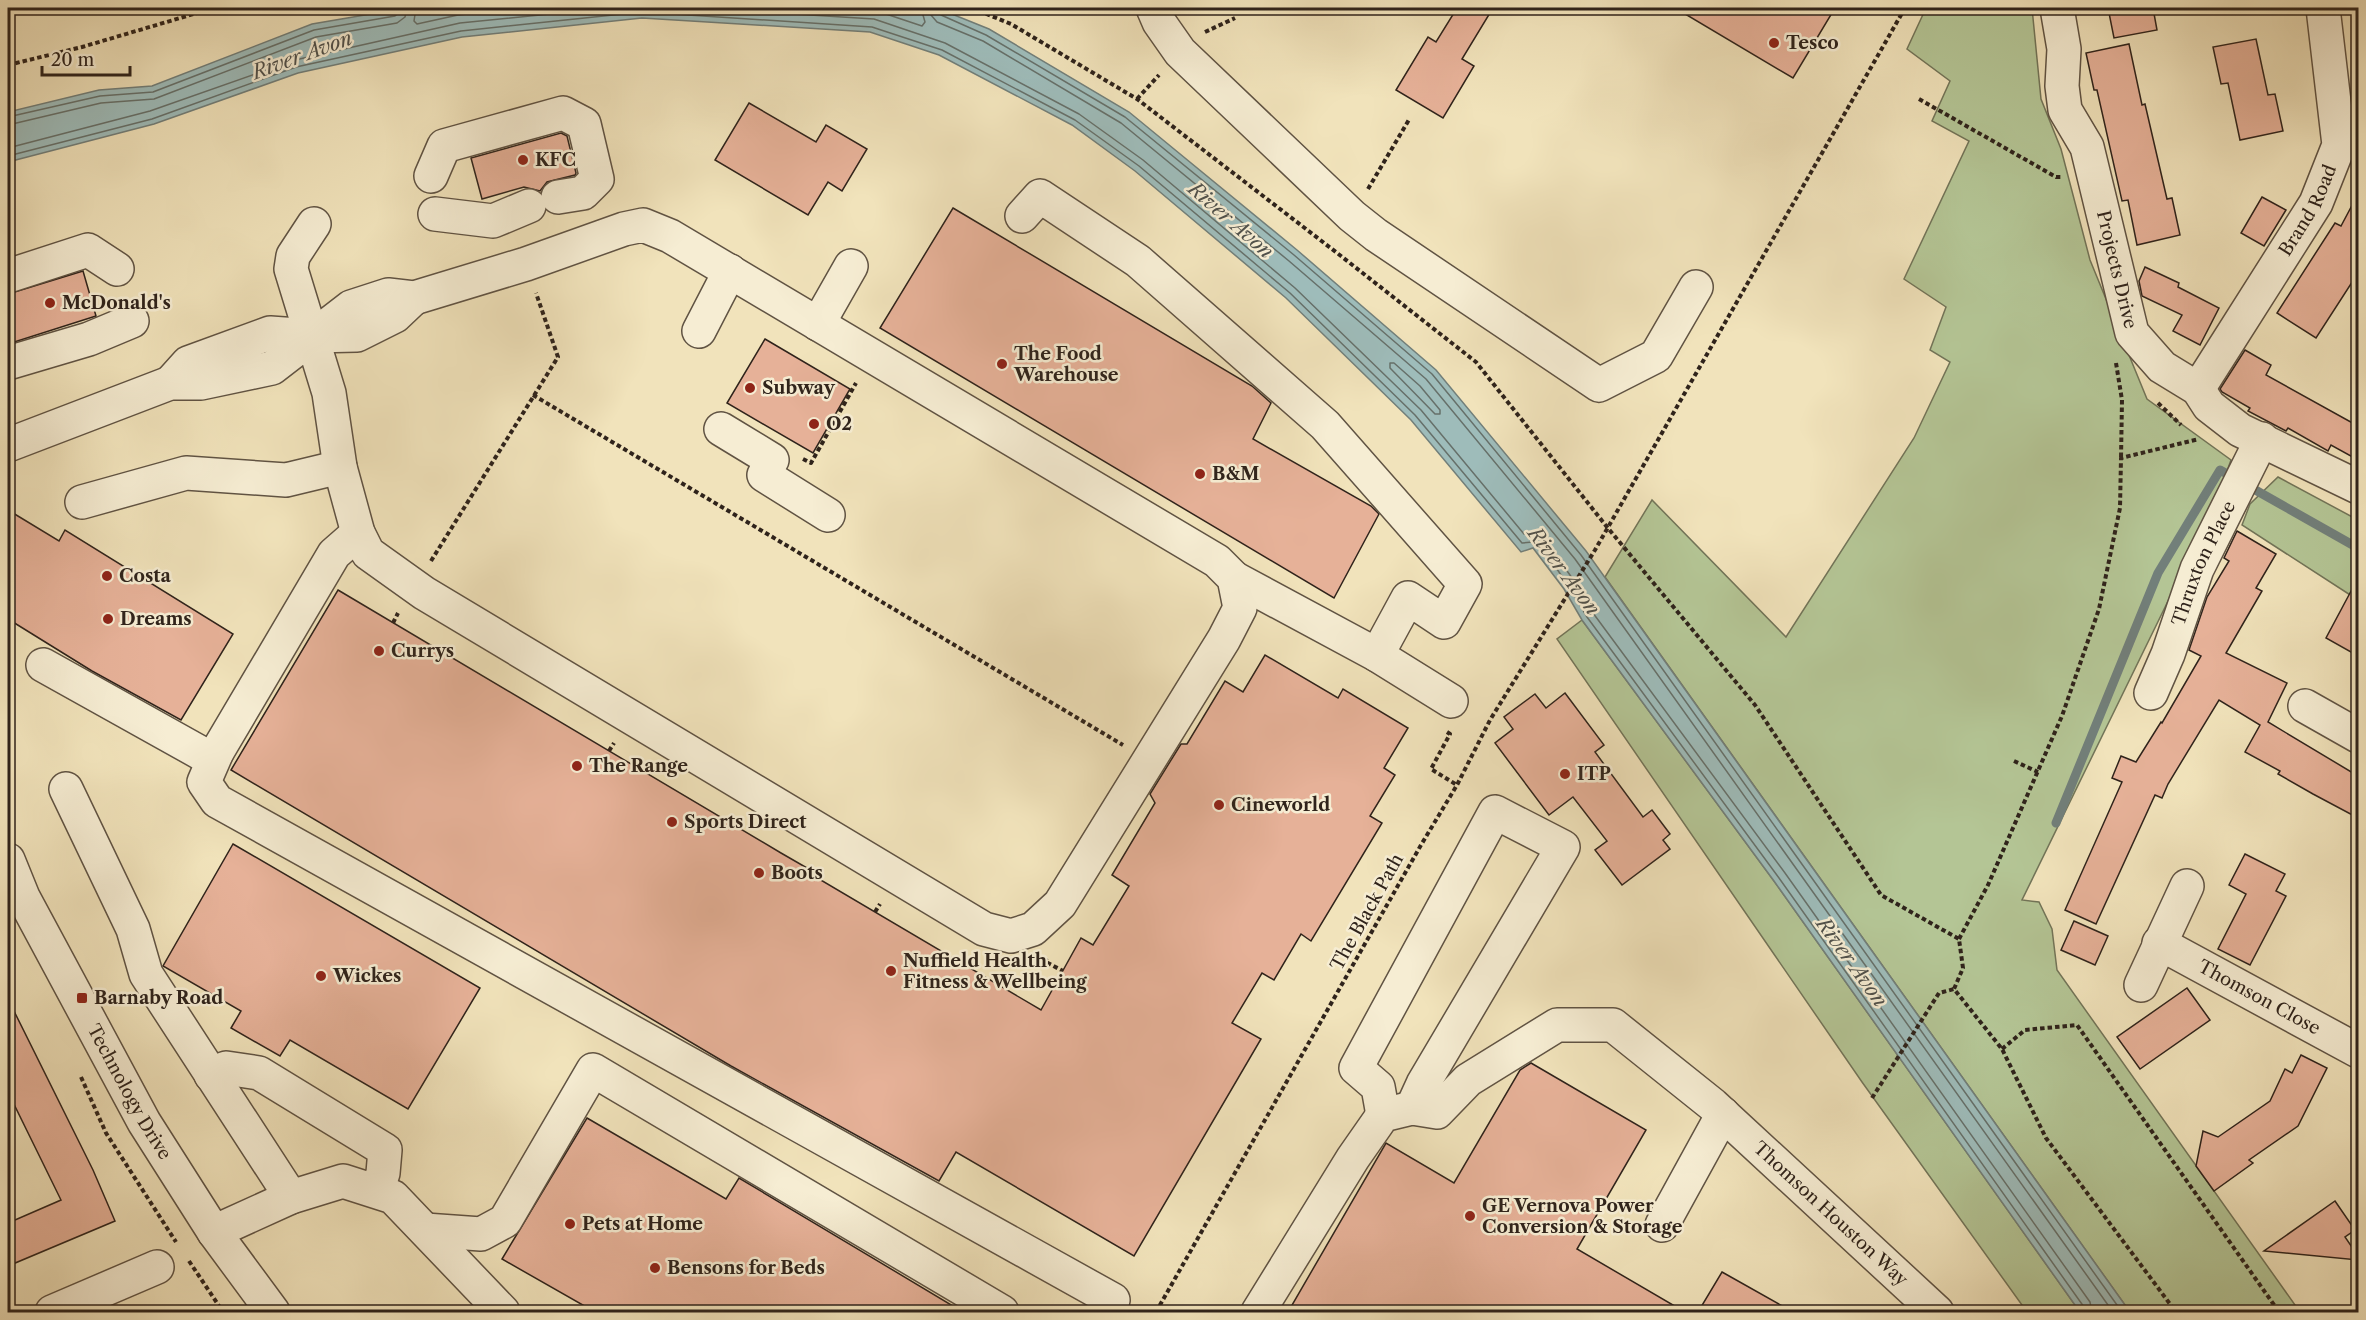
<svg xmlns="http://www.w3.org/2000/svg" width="2366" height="1320" viewBox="0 0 2366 1320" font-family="'Libre Caslon Text',serif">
<rect width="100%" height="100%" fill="#f1e3bb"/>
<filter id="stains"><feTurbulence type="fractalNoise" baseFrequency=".00333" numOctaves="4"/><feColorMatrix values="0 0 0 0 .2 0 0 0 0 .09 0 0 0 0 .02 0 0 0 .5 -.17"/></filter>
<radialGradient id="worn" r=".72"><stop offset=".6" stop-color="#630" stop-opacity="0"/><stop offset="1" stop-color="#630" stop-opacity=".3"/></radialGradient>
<g fill="#b4c595" stroke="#727458" stroke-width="1.5">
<polygon points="1926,8 2032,8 2041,99 2061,149 2090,260 2147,399 2231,460 2213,509 2022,900 2039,902 2052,929 2057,970 2300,1312 2130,1312 1605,577 1652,500 1786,637 1914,438 1950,362 1930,350 1946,307 1904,279 1969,141 1932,121 1950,81 1907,49"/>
<polygon points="2278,477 2358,520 2358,600 2242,525 2250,504"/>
<polygon points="1582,620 1774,881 2080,1312 2027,1312 1862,1082 1557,639"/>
</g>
<polygon fill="#9ebcba" stroke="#727f7a" stroke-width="1.5" points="406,8 937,8 989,29 1129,112 1297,250 1436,370 1586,551 2130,1312 2080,1312 1774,881 1582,620 1564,589 1533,548 1521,552 1411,420 1286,298 1135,171 1072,125 939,55 870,32 642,18 462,37 298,73 154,124 8,162 8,112 99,90 152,86 312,24"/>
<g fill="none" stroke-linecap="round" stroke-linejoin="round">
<g stroke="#66706a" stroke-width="1.5">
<polyline points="416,8 414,21 417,24 458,15 524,8"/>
<polyline points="695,8 874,19 945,43 1079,114 1143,160 1295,288 1421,410 1524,534 1536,534 1544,539 1575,582 1593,613 1785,873 2090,1302 2092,1312"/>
<polyline points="836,8 874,10 922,26 925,22 921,8"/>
<polyline points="930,8 931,15 937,22 983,41 1121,123 1289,261 1426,379 1575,559 2113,1312"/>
<polyline points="938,8 941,15 986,35 1125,117 1294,255 1432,374 1581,555 2122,1312"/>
<polyline points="8,117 100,96 153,92 314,30 395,16 399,13 400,8"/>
<polyline points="8,125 101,103 154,99 316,37 397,23 405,17 407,8"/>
<polyline points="8,148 150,111 295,60 460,23 609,8"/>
<polyline points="8,156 152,119 296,67 461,31 642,12 872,27 942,50 1075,120 1139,166 1290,293 1415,415 1522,543 1533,542 1539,544 1569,586 1587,617 1779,878 2084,1307 2085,1312"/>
<polygon points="1390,363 1394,363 1420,386 1440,410 1440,414 1435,414 1390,368"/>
</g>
<polyline stroke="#727f7a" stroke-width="9" points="2056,823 2158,573 2220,470 2358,548"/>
</g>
<g fill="#e6b198" stroke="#2f231b" stroke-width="1.5">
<polygon points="1457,8 1493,8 1462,59 1474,66 1443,118 1396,90 1428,37 1436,42"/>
<polygon points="1675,8 1835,8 1793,78"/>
<polygon points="2108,8 2153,8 2157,30 2114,38"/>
<polygon points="2256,39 2268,95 2275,94 2283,131 2240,140 2228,83 2221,84 2213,47"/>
<polygon points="2129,44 2142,105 2145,104 2167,199 2172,198 2180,235 2137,245 2128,200 2122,201 2097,90 2094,90 2086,53"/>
<polygon points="749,103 816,142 826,125 867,149 842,191 828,182 808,215 715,160"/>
<polygon points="561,133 567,136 576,173 575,175 547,182 540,191 524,187 482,199 471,158"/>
<polygon points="2358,194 2358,273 2316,338 2277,313 2335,223 2341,226"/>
<polygon points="2262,197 2286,210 2264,246 2241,233"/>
<polygon points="953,208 1252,386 1271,403 1253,439 1371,506 1379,514 1334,598 880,328"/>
<polygon points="2145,267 2179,283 2178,287 2219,308 2200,345 2173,331 2182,315 2142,296 2139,281"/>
<polygon points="83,271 96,316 8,344 8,294"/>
<polygon points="765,339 850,389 813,453 727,403"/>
<polygon points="2245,350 2271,365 2266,375 2358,426 2358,460 2331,445 2328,451 2288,428 2286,431 2248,411 2250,408 2222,392 2220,389"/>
<polygon points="8,510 59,541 65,530 233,634 181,720 92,671 8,619"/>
<polygon points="2237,531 2276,554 2256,588 2262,591 2226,653 2287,683 2268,722 2358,776 2358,818 2313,794 2278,774 2280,771 2245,752 2260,725 2219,700 2168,784 2162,798 2155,795 2096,924 2065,910 2122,782 2112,778 2121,756 2136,762 2161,722 2162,723 2201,656 2189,650 2207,597 2229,561 2224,558"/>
<polygon points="2358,578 2358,656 2326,638"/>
<polygon points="338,590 781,853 821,876 819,879 1041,1010 1081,938 1093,945 1129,886 1112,875 1155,803 1150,794 1181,744 1187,744 1225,681 1243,692 1265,655 1338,698 1343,689 1408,728 1384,768 1395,775 1370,816 1382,823 1311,941 1301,934 1274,980 1262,973 1232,1023 1261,1039 1134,1256 956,1152 939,1181 731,1066 231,770"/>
<polygon points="1565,693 1604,745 1595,752 1643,817 1652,810 1670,834 1663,840 1670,849 1622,885 1595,850 1607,841 1573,797 1549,815 1495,743 1513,729 1504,717 1535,694 1546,708"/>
<polygon points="233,844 480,988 408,1109 290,1040 280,1056 231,1028 241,1011 163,966"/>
<polygon points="2245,854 2285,874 2276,891 2286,896 2250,965 2218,949 2246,894 2229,885"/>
<polygon points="2074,921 2108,936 2095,965 2061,950"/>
<polygon points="2187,988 2210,1020 2140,1069 2117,1037"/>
<polygon points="8,999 93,1170 115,1221 8,1266 8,1223 61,1200 8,1092"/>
<polygon points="2301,1055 2327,1068 2298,1126 2249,1160 2253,1163 2214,1191 2196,1166 2203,1131 2218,1137 2270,1101 2285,1069 2292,1073"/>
<polygon points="1531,1063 1646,1130 1577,1249 1685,1312 1288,1312 1386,1143 1454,1183 1520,1070"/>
<polygon points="587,1118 726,1199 739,1178 963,1312 595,1312 502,1259"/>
<polygon points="2335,1201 2355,1230 2345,1237 2358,1256 2358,1260 2264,1251"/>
<polygon points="1722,1272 1793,1312 1698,1312"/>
</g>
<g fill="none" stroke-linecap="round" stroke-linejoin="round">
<defs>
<g id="minor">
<polyline points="1153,8 1159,22 1180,52 1352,216 1376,235 1599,385 1656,356 1696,287"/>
<path id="s1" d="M2057,8l7,41 -2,37 3,24 22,37 45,186 30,34 36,22 11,17 31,24 118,57"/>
<polyline points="431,176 444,146 563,113 584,124 597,179 583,193 558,197"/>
<polyline points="435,214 493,221 529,206"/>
<polyline points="1022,216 1040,196 1138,261 1325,425 1465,584 1444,622 1408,598 1377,655"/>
<polyline points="8,276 88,250 117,269"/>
<polyline points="818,324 851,266"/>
<polyline points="699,331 730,271"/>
<polyline points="8,363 89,339 132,321"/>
<polyline points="170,383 188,363 270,333 312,336 357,335 395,316 414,298"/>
<path id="s2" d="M2198,389l118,-186 23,-58 -16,-137"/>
<polyline points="721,429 772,460"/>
<polyline points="8,445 170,383 201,383 272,368 351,307 388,295 414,298 526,264 624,229 643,225 670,236 1217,561 1234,578 1240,608 1224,639 1060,904 1033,929 1011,936 984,929 424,593 368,553 358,533 340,467 329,393 291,269 293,256 314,224"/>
<polyline points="764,475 828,515"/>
<polyline points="82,502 186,473 286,480 340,467"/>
<polyline points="358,533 334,554 217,752 204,782 217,801 1113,1300"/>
<polyline points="1234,578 1377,655 1451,701"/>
<polyline points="43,665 206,756 217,752"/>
<path id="s3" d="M2151,693l17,-39 29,-85 65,-130"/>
<polyline points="2305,706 2358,736"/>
<polyline points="66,789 133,929 146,974 291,1197"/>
<path id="s4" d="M8,860l15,37 121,225 70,110 59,80"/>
<path id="s5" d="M2159,943l199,108"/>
<polyline points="2141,985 2187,886"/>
<polyline points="211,1075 226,1068 259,1073 385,1150 383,1173 377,1191"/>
<polyline points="1383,1115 1378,1087 1356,1068 1495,812 1563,847 1423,1084 1412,1108"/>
<polyline points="1662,1225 1723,1114"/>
<polyline points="425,1230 481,1234 505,1221 593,1070 1002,1312"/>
<polyline points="214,1232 291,1197 343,1181 393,1197 503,1312"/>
<polyline points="52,1312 157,1267"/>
<path id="s6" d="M1258,1312l95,-154 30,-43 29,-7 25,4 31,-32 89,-55h56l100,80 224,207"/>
</g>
</defs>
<use href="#minor" stroke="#605343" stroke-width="36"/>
<g stroke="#2f231b" stroke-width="4" stroke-dasharray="4.5 3" stroke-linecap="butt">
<polyline points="972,8 1011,24 1137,99 1332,249 1476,362 1607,527 1755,705 1881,895 1959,939 1963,968 1954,989 2002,1049 2046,1138 2176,1312"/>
<polyline points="1205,32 1235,18"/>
<polyline points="8,65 82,47 214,8"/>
<polyline points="1137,99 1159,75"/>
<polyline points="1919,99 2056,177 2063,177"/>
<polyline points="1368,189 1410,118"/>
<polyline points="2116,363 2122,400 2121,458"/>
<polyline points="533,395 1123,745"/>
<polyline points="2158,403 2181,425"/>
<polyline points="803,459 811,463 856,383"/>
<polyline points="431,561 558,357 536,293"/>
<polyline points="393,623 398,613"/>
<polyline points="1447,732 1450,734 1431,769 1457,785"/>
<polyline points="609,751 614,743"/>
<polyline points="2014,761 2038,772"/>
<polyline points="875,912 880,904"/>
<polyline points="1959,939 1988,885 2062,716 2099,609 2120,508 2121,458 2199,439"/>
<polyline points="1047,958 1044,961 1063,971"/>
<polyline points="2002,1049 2025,1030 2077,1025 2279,1312"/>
<polyline points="81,1077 106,1133 176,1242"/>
<polyline points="1872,1098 1939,993 1954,989"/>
<polyline points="189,1261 223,1312"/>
<polyline points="1156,1312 1421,845 1457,785 1490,720 1595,550 1905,8"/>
</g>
<use href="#minor" stroke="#f6edd3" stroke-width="33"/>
</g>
<g fill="#8f2418" stroke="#f6edd3" stroke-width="2">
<circle cx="1774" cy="43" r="6"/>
<circle cx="523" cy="160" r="6"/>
<circle cx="50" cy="303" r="6"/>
<circle cx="1002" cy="364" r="6"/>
<circle cx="750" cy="388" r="6"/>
<circle cx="814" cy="424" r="6"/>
<circle cx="1200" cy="474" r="6"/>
<circle cx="107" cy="576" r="6"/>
<circle cx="108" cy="619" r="6"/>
<circle cx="379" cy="651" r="6"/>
<circle cx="577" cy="766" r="6"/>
<circle cx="1565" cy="774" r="6"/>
<circle cx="1219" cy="805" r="6"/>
<circle cx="672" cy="822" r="6"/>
<circle cx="759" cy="873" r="6"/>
<circle cx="891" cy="971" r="6"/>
<circle cx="321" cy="976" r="6"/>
<rect x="76" y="992" width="12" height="12" rx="3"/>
<circle cx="1470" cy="1216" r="6"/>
<circle cx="570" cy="1224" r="6"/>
<circle cx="655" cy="1268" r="6"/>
</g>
<g text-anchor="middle" stroke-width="5" stroke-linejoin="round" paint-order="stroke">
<g font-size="18" font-weight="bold" fill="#2f231b" stroke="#f6edd3" text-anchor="start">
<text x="1786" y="49">Tesco</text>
<text x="535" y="166">KFC</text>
<text x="62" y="309">McDonald's</text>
<text x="1014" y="360">The Food<tspan x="1014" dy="21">Warehouse</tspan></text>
<text x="762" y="394">Subway</text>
<text x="826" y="430">O2</text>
<text x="1212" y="480">B&amp;M</text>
<text x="119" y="582">Costa</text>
<text x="120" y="625">Dreams</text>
<text x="391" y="657">Currys</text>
<text x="589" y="772">The Range</text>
<text x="1577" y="780">ITP</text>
<text x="1231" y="811">Cineworld</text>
<text x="684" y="828">Sports Direct</text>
<text x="771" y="879">Boots</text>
<text x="903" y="967">Nuffield Health<tspan x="903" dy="21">Fitness &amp; Wellbeing</tspan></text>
<text x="333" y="982">Wickes</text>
<text x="94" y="1004">Barnaby Road</text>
<text x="1482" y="1212">GE Vernova Power<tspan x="1482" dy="21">Conversion &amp; Storage</tspan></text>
<text x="582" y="1230">Pets at Home</text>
<text x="667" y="1274">Bensons for Beds</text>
</g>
<g font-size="18" fill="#2f231b" stroke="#f6edd3">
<text dy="6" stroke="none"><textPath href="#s2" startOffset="210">Brand Road</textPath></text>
<text dy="6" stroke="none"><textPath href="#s1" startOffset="272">Projects Drive</textPath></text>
<text dy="6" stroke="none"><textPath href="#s3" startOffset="140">Thruxton Place</textPath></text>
<text transform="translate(1367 912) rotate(-61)" y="6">The Black Path</text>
<text dy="6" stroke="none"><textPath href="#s5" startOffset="114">Thomson Close</textPath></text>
<text dy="6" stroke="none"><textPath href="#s4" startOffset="262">Technology Drive</textPath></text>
<text dy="6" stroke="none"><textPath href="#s6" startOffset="782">Thomson Houston Way</textPath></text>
</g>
<g font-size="20" font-style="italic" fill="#50514b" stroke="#f6edd3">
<text transform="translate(302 55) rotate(-20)" y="7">River Avon</text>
<text transform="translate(1231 220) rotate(41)" y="7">River Avon</text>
<text transform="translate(1564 571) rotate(53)" y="7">River Avon</text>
<text transform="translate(1852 962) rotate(54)" y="7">River Avon</text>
</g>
</g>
<rect width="2366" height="1320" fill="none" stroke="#f1e3bb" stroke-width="30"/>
<rect x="9" y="9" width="2348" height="1302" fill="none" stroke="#2f231b" stroke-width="3"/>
<rect x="15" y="15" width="2336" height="1290" fill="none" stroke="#2f231b" stroke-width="1.5"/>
<path d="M42 66v9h88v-9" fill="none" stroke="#2f231b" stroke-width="3"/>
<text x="51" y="66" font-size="18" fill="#2f231b" stroke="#f6edd3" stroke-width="4.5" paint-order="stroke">20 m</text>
<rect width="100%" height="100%" filter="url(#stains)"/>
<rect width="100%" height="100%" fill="url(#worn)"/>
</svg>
